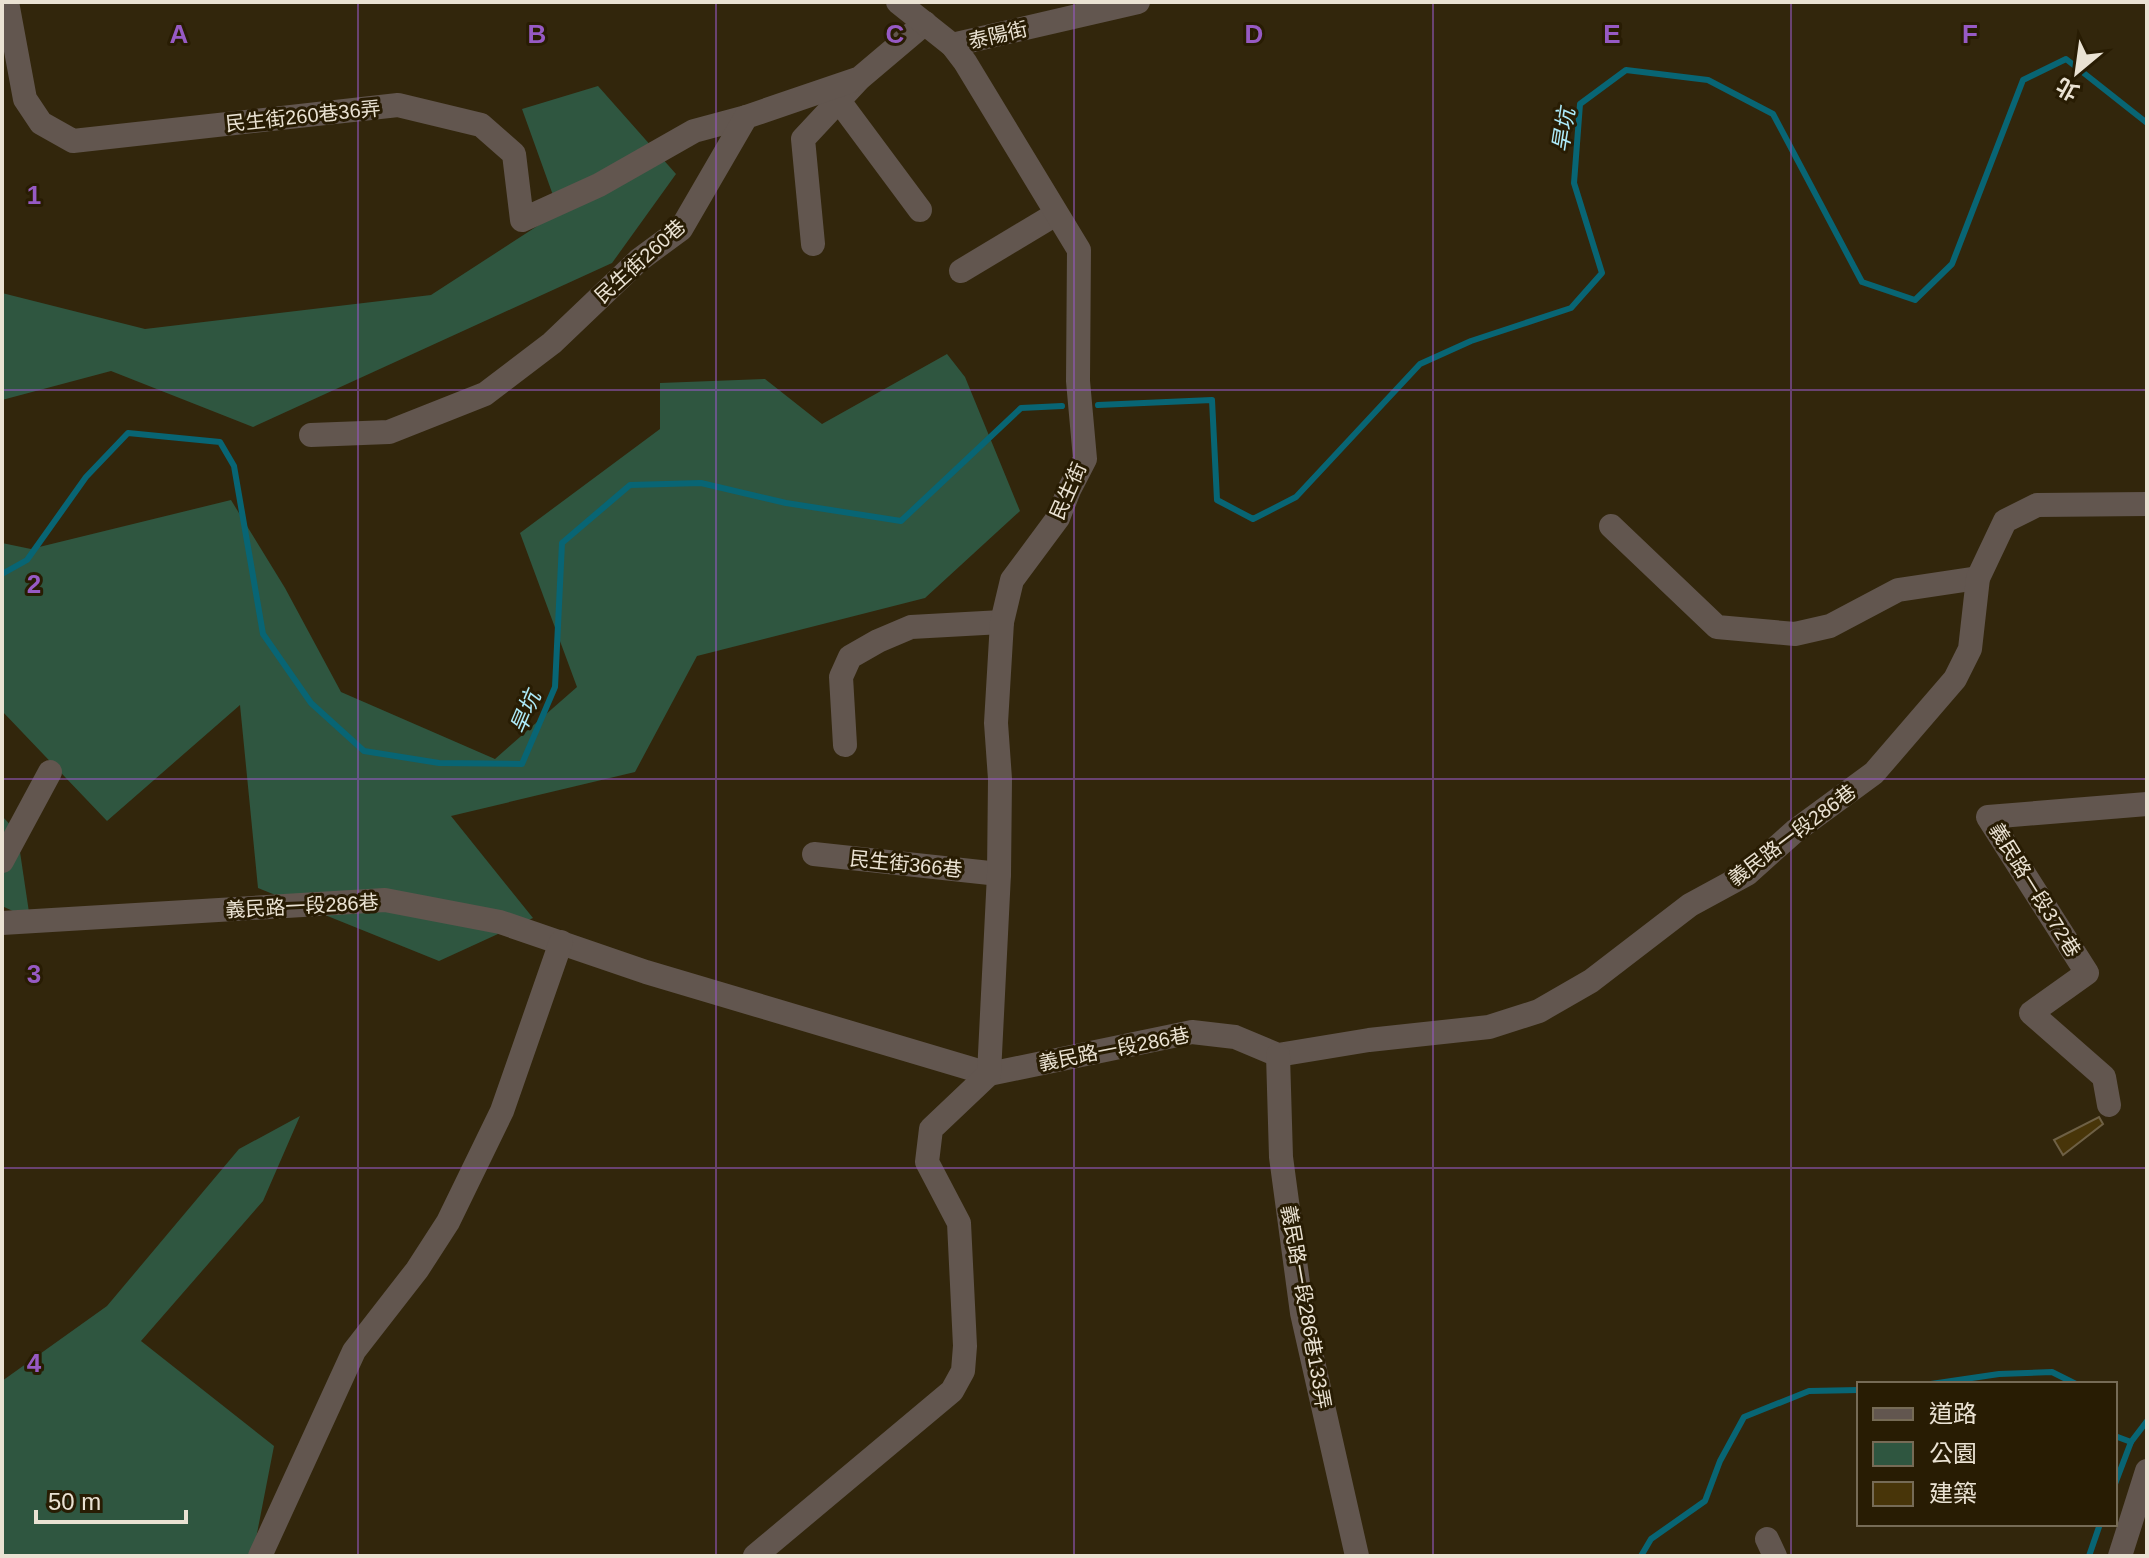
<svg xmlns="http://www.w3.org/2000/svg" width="2149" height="1558" viewBox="0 0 2149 1558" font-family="Helvetica,'Noto Sans TC',sans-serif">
<rect width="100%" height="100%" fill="#32260c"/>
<g fill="#2f5640">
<polygon points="598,86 676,174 612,263 253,427 111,371 2,400 2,293 145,329 431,295 559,212 522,109"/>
<polygon points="947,354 965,377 1020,511 925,598 697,656 635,772 451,816 533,918 439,961 258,888 240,705 107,821 2,711 2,543 31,549 231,500 285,588 341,692 495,759 577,687 520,533 660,429 660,383 765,379 822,424"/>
<polygon points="2,816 17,832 30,919 2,906"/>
<polygon points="300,1116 263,1201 141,1341 274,1446 253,1554 252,1556 2,1556 2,1381 107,1306 239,1149"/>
</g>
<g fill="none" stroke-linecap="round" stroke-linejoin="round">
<g stroke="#086574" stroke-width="6">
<polyline points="1098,405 1212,400 1217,500 1253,519 1296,497 1420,364 1471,341 1571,308 1602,273 1574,183 1580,104 1626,70 1708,80 1773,114 1862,282 1915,300 1952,264 2023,80 2066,59 2147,123"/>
<polyline points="2,574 27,560 86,477 128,433 220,442 234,466 263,634 311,703 364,751 439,763 522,764 555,687 562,543 630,485 701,483 786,503 901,521 1021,408 1062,406"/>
<polyline points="1931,1384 1999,1374 2052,1372 2076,1384"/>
<polyline points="2115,1436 2131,1442 2147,1421"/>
<polyline points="2115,1484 2131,1442"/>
<polyline points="1641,1556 1651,1539 1705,1501 1720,1461 1744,1417 1809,1391 1859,1390"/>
<polyline points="2089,1556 2100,1524"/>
</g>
</g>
<polygon fill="#483509" stroke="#6e6045" stroke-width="2" points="2099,1117 2103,1124 2063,1155 2054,1140"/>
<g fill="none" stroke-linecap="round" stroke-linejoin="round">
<g stroke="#62564f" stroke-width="24">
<polyline points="7,2 25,99 41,123 73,141 398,105 481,125 514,154 522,220 599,185 694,131 746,117"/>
<polyline points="952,45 1138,2"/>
<polyline points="839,101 920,210"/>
<polyline points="813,244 803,139 858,80"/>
<polyline points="961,271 1056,214"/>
<polyline points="311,435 389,432 485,394 552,343 639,260 681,229 746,117 860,78 925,23"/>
<polyline points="1611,526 1717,627 1795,634 1830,626 1898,590 1978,578"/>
<polyline points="845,745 841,677 850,657 878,641 911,627 1002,622"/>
<polyline points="814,854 999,874"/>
<polyline points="2,861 50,772"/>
<polyline points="2,923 385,900 500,922 646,972 989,1074 1192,1032 1235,1037 1278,1055 1369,1040 1489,1027 1539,1011 1591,981 1690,905 1747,874 1795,831 1874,773 1955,679 1970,649 1978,578 2005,521 2037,505 2147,504"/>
<polyline points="1278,1055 1281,1157 1302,1313 1357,1556"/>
<polyline points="2109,1105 2104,1077 2031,1013 2087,973 1988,817 2147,804"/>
<polyline points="1767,1539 1775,1556"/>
<polyline points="260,1556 354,1351 417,1270 448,1222 502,1111 561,942"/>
<polyline points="755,1556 952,1391 963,1371 965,1346 959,1223 927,1162 931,1129 989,1074 999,874 1000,779 996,723 1002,622 1012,580 1058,518 1069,490 1085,459 1078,381 1079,250 965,62 952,45 898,2"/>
<polyline points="2120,1556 2147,1471"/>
</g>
</g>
<path fill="none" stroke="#975ac4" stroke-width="2" stroke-opacity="0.55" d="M358,2v1554M716,2v1554M1074,2v1554M1433,2v1554M1791,2v1554M2,390h2145M2,779h2145M2,1168h2145"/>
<g text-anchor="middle" stroke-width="6" stroke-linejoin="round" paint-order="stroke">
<g font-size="20" fill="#eae2d3" stroke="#281c03">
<text transform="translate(998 35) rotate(-13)" y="7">泰陽街</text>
<text transform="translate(303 116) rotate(-6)" y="7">民生街260巷36弄</text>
<text transform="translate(640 261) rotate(-42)" y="7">民生街260巷</text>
<text transform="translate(1068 491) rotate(-66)" y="7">民生街</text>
<text transform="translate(1792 835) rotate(-37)" y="7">義民路一段286巷</text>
<text transform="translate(906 864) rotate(6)" y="7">民生街366巷</text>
<text transform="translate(2035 890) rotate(58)" y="7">義民路一段372巷</text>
<text transform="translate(302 906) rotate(-3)" y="7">義民路一段286巷</text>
<text transform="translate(1114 1049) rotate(-11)" y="7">義民路一段286巷</text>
<text transform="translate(1306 1307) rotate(80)" y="7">義民路一段286巷133弄</text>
</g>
<g font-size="22" font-style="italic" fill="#adebfa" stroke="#281c03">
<text transform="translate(1563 130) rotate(-81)" y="8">旱坑</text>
<text transform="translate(525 712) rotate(-67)" y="8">旱坑</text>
</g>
</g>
<g font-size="26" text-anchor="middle" font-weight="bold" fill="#975ac4" stroke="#281c03" stroke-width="6" stroke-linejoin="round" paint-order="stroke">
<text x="179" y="43">A</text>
<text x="537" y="43">B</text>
<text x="895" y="43">C</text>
<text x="1254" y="43">D</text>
<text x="1612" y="43">E</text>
<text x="1970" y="43">F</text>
<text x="34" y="204">1</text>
<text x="34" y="593">2</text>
<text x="34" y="983">3</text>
<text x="34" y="1372">4</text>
</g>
<rect width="2149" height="1558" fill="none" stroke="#eae2d3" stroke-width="8"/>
<rect x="1857" y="1382" width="260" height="144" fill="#281c03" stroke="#766b56" stroke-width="2"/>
<rect x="1873" y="1408" width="40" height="12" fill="#62564f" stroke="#766b56" stroke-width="2"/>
<text x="1929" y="1422" font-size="24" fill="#eae2d3">道路</text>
<rect x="1873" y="1442" width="40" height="24" fill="#2f5640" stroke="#766b56" stroke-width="2"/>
<text x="1929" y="1462" font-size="24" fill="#eae2d3">公園</text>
<rect x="1873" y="1482" width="40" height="24" fill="#483509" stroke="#766b56" stroke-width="2"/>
<text x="1929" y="1502" font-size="24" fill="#eae2d3">建築</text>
<g transform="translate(2077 72) rotate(209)" stroke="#281c03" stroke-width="6" paint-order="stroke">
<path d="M0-6L14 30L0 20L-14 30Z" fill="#eae2d3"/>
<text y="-12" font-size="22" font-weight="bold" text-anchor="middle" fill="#eae2d3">北</text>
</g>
<path d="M36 1510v12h150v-12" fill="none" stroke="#eae2d3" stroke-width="4"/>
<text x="48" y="1510" font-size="24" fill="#eae2d3" stroke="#281c03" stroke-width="6" paint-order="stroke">50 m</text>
</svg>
